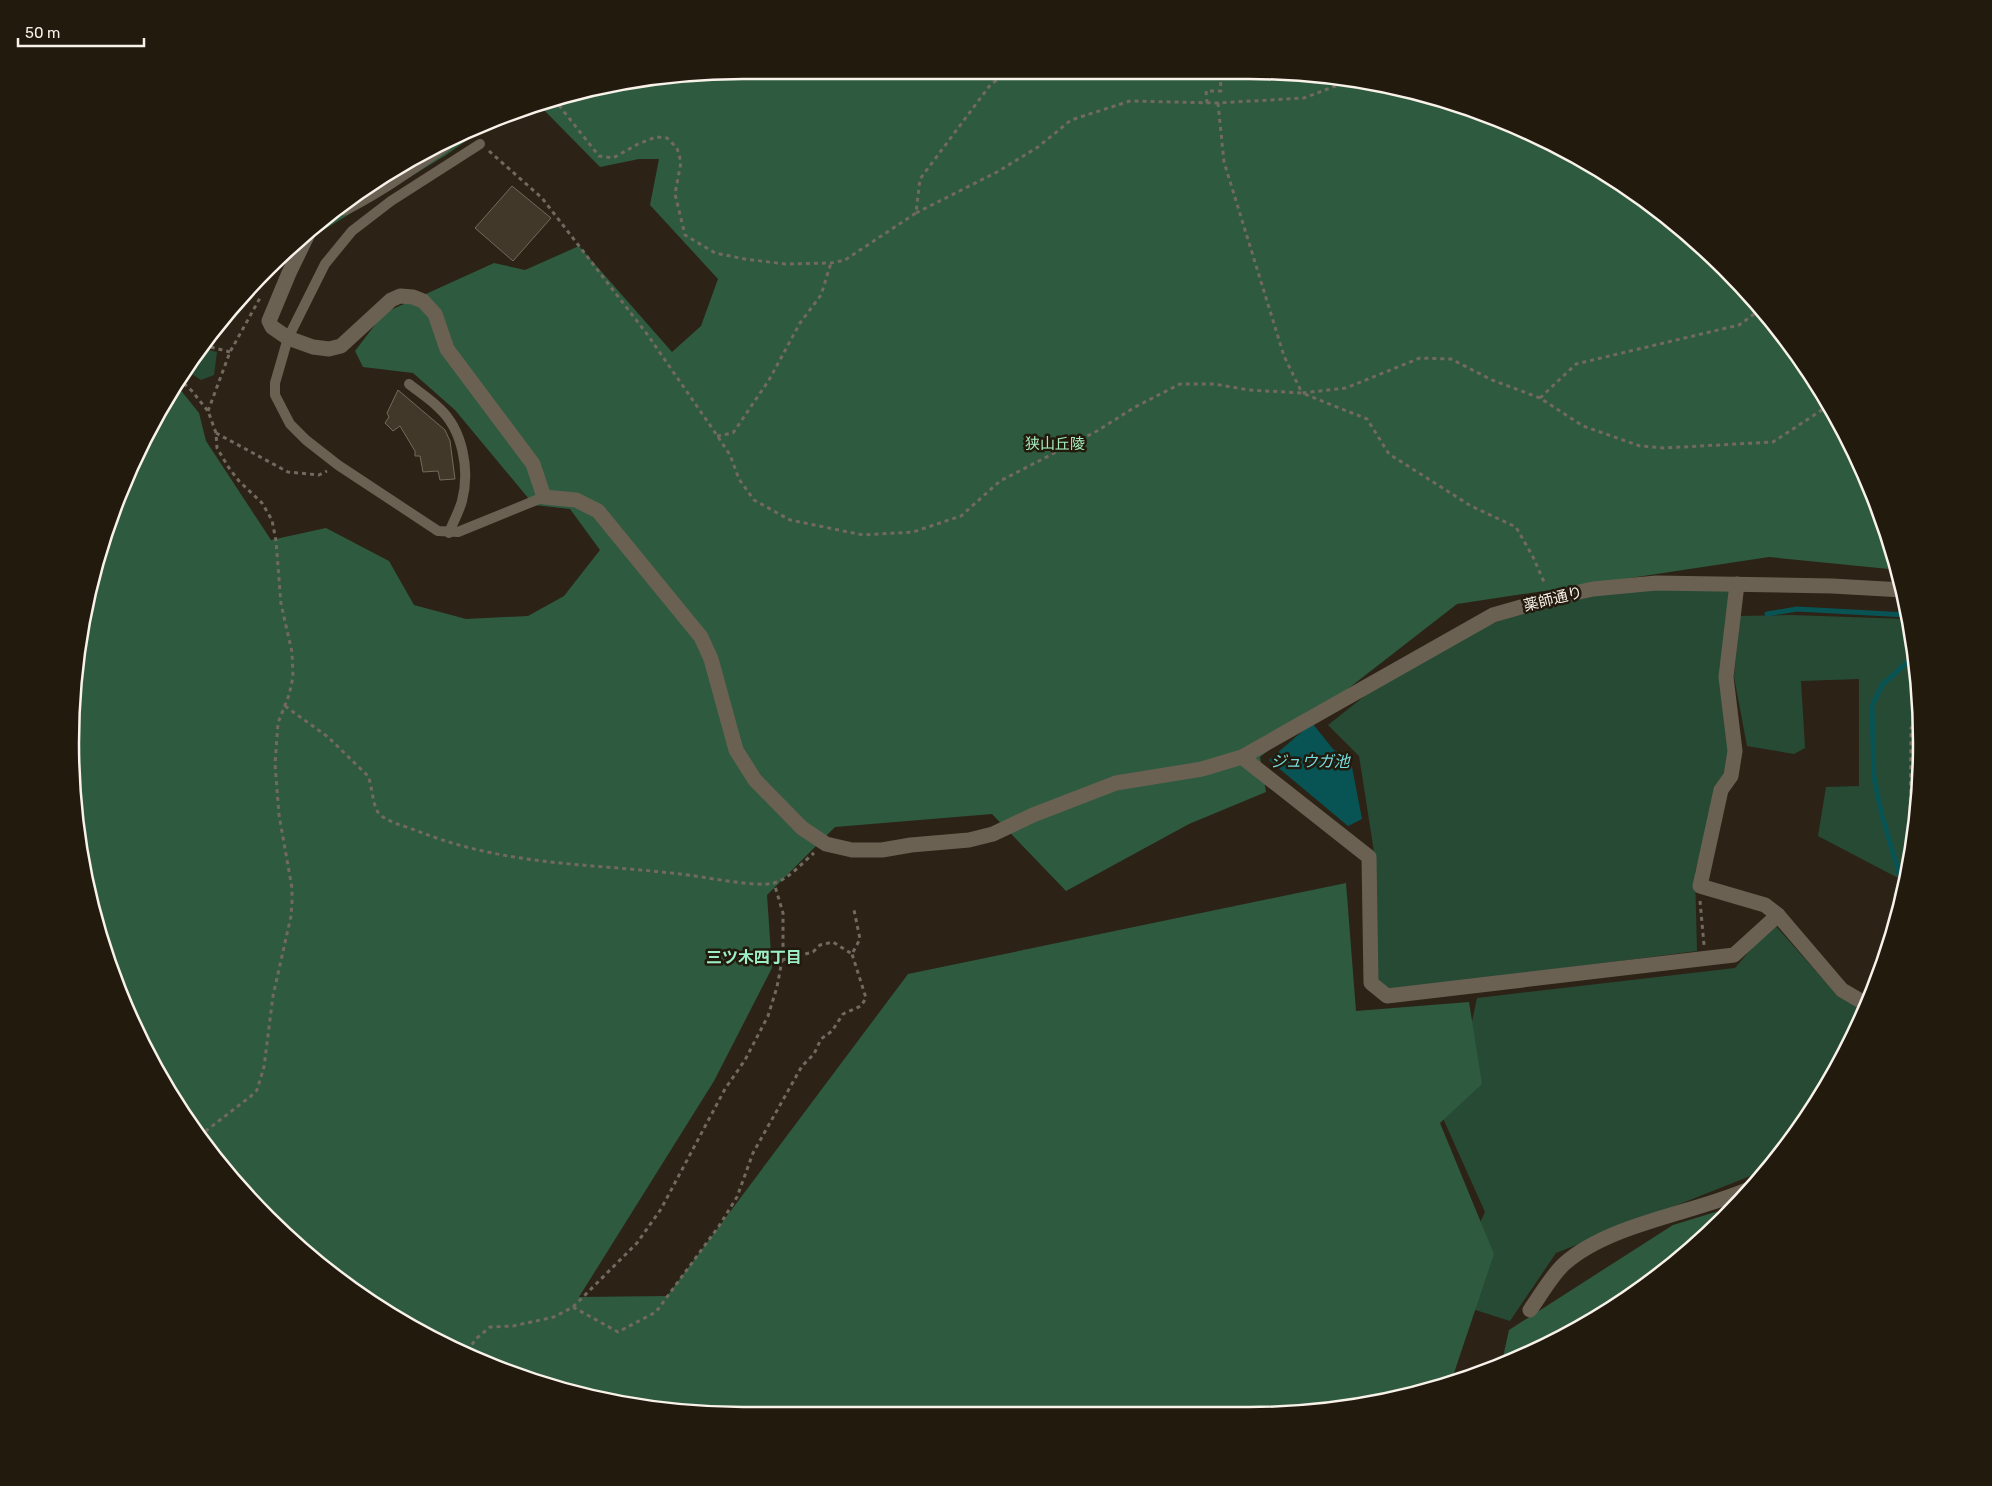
<svg xmlns="http://www.w3.org/2000/svg" width="1992" height="1486" viewBox="0 0 1992 1486" font-family="Rubik,'Noto Sans JP',sans-serif">
<rect width="100%" height="100%" fill="#2c2316"/>
<g fill="#274a35">
<polygon points="200,348 217,352 214,375 201,380 184,369"/>
<polygon points="1734,577 1720,675 1731,749 1695,872 1697,951 1388,991 1376,980 1375,858 1359,756 1328,725 1400,668 1491,624 1584,591 1661,580"/>
<polygon points="1791,615 1907,619 1921,699 1916,831 1900,899 1893,895 1900,879 1818,836 1826,787 1859,786 1859,679 1801,681 1805,748 1794,754 1747,746 1734,677 1740,616"/>
<polygon points="1773,923 1838,996 1863,1010 1832,1080 1768,1169 1556,1253 1510,1321 1444,1300 1485,1212 1433,1096 1470,1031 1477,998 1735,968"/>
</g>
<g fill="#2e5a3f">
<polygon points="743,70 1293,71 1423,93 1507,121 1623,183 1725,267 1783,334 1853,446 1899,570 1769,557 1457,604 1260,757 1266,792 1189,824 1066,891 992,814 835,827 767,895 772,968 714,1081 579,1297 667,1296 908,974 1346,883 1356,1011 1469,1002 1482,1084 1440,1123 1494,1254 1452,1379 1337,1410 699,1415 569,1393 407,1326 299,1249 209,1152 160,1079 106,960 71,787 83,612 140,445 175,383 199,413 206,441 271,540 326,528 389,561 414,605 466,619 528,616 564,596 600,550 570,509 534,505 455,410 413,373 363,367 355,351 384,313 494,263 525,270 579,246 672,352 701,326 718,279 650,205 659,159 639,159 600,167 539,105 569,93"/>
<polygon points="486,127 446,155 286,253 235,318 221,323 267,267 406,160"/>
<polygon points="1735,1206 1658,1277 1507,1365 1501,1366 1509,1330 1673,1225"/>
</g>
<polygon fill="#085455" points="1312,723 1333,749 1351,762 1362,819 1348,826 1269,760"/>
<g fill="none" stroke-linecap="round" stroke-linejoin="round">
<g stroke="#085455" stroke-width="5">
<polyline points="1767,614 1797,609 1907,615"/>
<polyline points="1900,876 1882,816 1874,778 1872,706 1882,685 1914,656"/>
</g>
</g>
<g fill="#41382a" stroke="#756a5b">
<polygon points="512,186 551,218 513,261 475,228"/>
<polygon points="398,390 445,430 450,441 455,479 440,480 438,471 423,472 420,456 415,456 415,451 400,426 393,431 385,423 389,417 387,413"/>
</g>
<g fill="none" stroke-linecap="round" stroke-linejoin="round">
<g stroke="#726a5f" stroke-width="3" stroke-dasharray="4 4" stroke-linecap="butt">
<polyline points="1123,71 1125,71"/>
<polyline points="554,99 599,156 613,158 638,144 656,137 667,138 677,148 681,162 675,194 685,235 715,253 745,259 785,264 831,263 845,260 916,213 920,179 991,84 1012,71"/>
<polyline points="1207,103 1206,91 1221,91 1220,71"/>
<polyline points="1218,103 1224,162 1284,356 1302,393 1346,388 1420,358 1451,359 1492,380 1540,398 1583,426 1640,446 1664,448 1773,442 1828,406"/>
<polyline points="489,151 542,198 647,334 712,428 730,455 739,479 754,500 790,520 863,535 913,532 961,516 1000,481 1097,431 1135,407 1180,384 1214,384 1249,390 1302,393 1367,419 1389,454 1471,506 1516,527 1533,557 1545,584"/>
<polyline points="916,213 997,172 1038,147 1071,120 1130,101 1218,103 1304,98 1338,85 1346,80"/>
<polyline points="203,345 230,352"/>
<polyline points="178,378 192,391 208,411 216,433 217,448 229,468 239,481 262,503 272,520 276,541 281,604 292,652 293,677 289,695 278,723 275,764 279,815 292,888 292,901 291,916 273,996 264,1067 257,1090 251,1096 198,1137"/>
<polyline points="1540,398 1576,364 1739,325 1761,309"/>
<polyline points="208,411 230,352 260,298"/>
<polyline points="216,433 288,472 319,475 327,471"/>
<polyline points="717,436 733,433 769,380 800,323 821,295 831,263"/>
<path d="M285,706l43,31 40,39c5,11 4,36 15,41 9,6 21,9 32,13 89,36 171,33 265,44 21,2 77,14 94,9 15,-4 28,-20 40,-30"/>
<polyline points="1912,849 1910,840 1911,728 1920,720"/>
<polyline points="1700,901 1704,945"/>
<polyline points="782,960 813,952 820,945 833,942 852,954 860,939 854,910"/>
<polyline points="573,1307 618,1332 656,1312 719,1226 737,1197 753,1153 802,1066 814,1054 821,1039 832,1031 843,1014 861,1006 866,998 852,954"/>
<polyline points="467,1351 477,1338 490,1327 513,1326 554,1317 573,1307 637,1243 661,1209 725,1089 745,1060 768,1016 777,987 783,955 783,913 774,883"/>
</g>
<g stroke="#6b6152" stroke-width="10">
<polyline points="480,144 391,201 352,231 325,264 288,338 275,383 275,395 290,424 306,440 338,465 438,531 458,532 544,497"/>
<path d="M409,384c10,8 21,15 30,24 24,22 31,62 23,93 -3,11 -9,21 -13,32"/>
</g>
<g stroke="#6b6152" stroke-width="15">
<path d="M344,208c35,-17 67,-41 100,-63"/>
<polyline points="307,236 289,273 269,321 272,327 288,338 313,347 329,349 341,346 391,300 400,296 413,297 423,301 435,314 447,349 533,464 544,497 576,500 598,511 701,637 711,659 736,750 755,780 802,828 826,844 852,850 882,850 911,845 969,840 993,834 1033,815 1116,783 1202,769 1242,757 1369,857 1371,983 1387,996 1734,955 1778,915"/>
<polyline points="1737,584 1726,677 1735,751 1731,776 1721,790 1700,886 1765,905 1778,915 1842,990 1866,1004"/>
<path d="M1530,1310c10,-14 22,-35 34,-46 47,-42 135,-51 192,-78"/>
</g>
<polyline stroke="#6b6152" stroke-width="15" points="1242,757 1493,615 1552,598 1593,589 1656,583 1832,586 1903,590"/>
</g>
<g text-anchor="middle" stroke-width="5" stroke-linejoin="round" paint-order="stroke">
<g font-size="15" fill="#a4ecbd" stroke="#221a0d">
<text x="1055" y="449">狭山丘陵</text>
</g>
<g font-size="15" fill="#f8f2ea" stroke="#221a0d">
<text transform="translate(1553 599) rotate(-14)" y="5">薬師通り</text>
</g>
<g font-size="16" font-style="italic" fill="#76dddf" stroke="#221a0d">
<text x="1310" y="767">ジュウガ池</text>
</g>
<g font-size="16" font-weight="bold" fill="#9ceec4" stroke="#221a0d">
<text x="754" y="963">三ツ木四丁目</text>
</g>
</g>
<path d="M0 0H1992V1486H0ZM743 79H1249A664 664 0 0 1 1913 743V743A664 664 0 0 1 1249 1407H743A664 664 0 0 1 79 743V743A664 664 0 0 1 743 79Z" fill="#221a0d" fill-rule="evenodd"/>
<path fill="none" stroke="#f8f2ea" stroke-width="2.5" d="M743 79H1249A664 664 0 0 1 1913 743V743A664 664 0 0 1 1249 1407H743A664 664 0 0 1 79 743V743A664 664 0 0 1 743 79Z"/>
<path d="M18 38v8h126v-8" fill="none" stroke="#f8f2ea" stroke-width="2.5"/>
<text x="25" y="38" font-size="15" fill="#f8f2ea" stroke="#221a0d" stroke-width="4" paint-order="stroke">50 m</text>
</svg>
